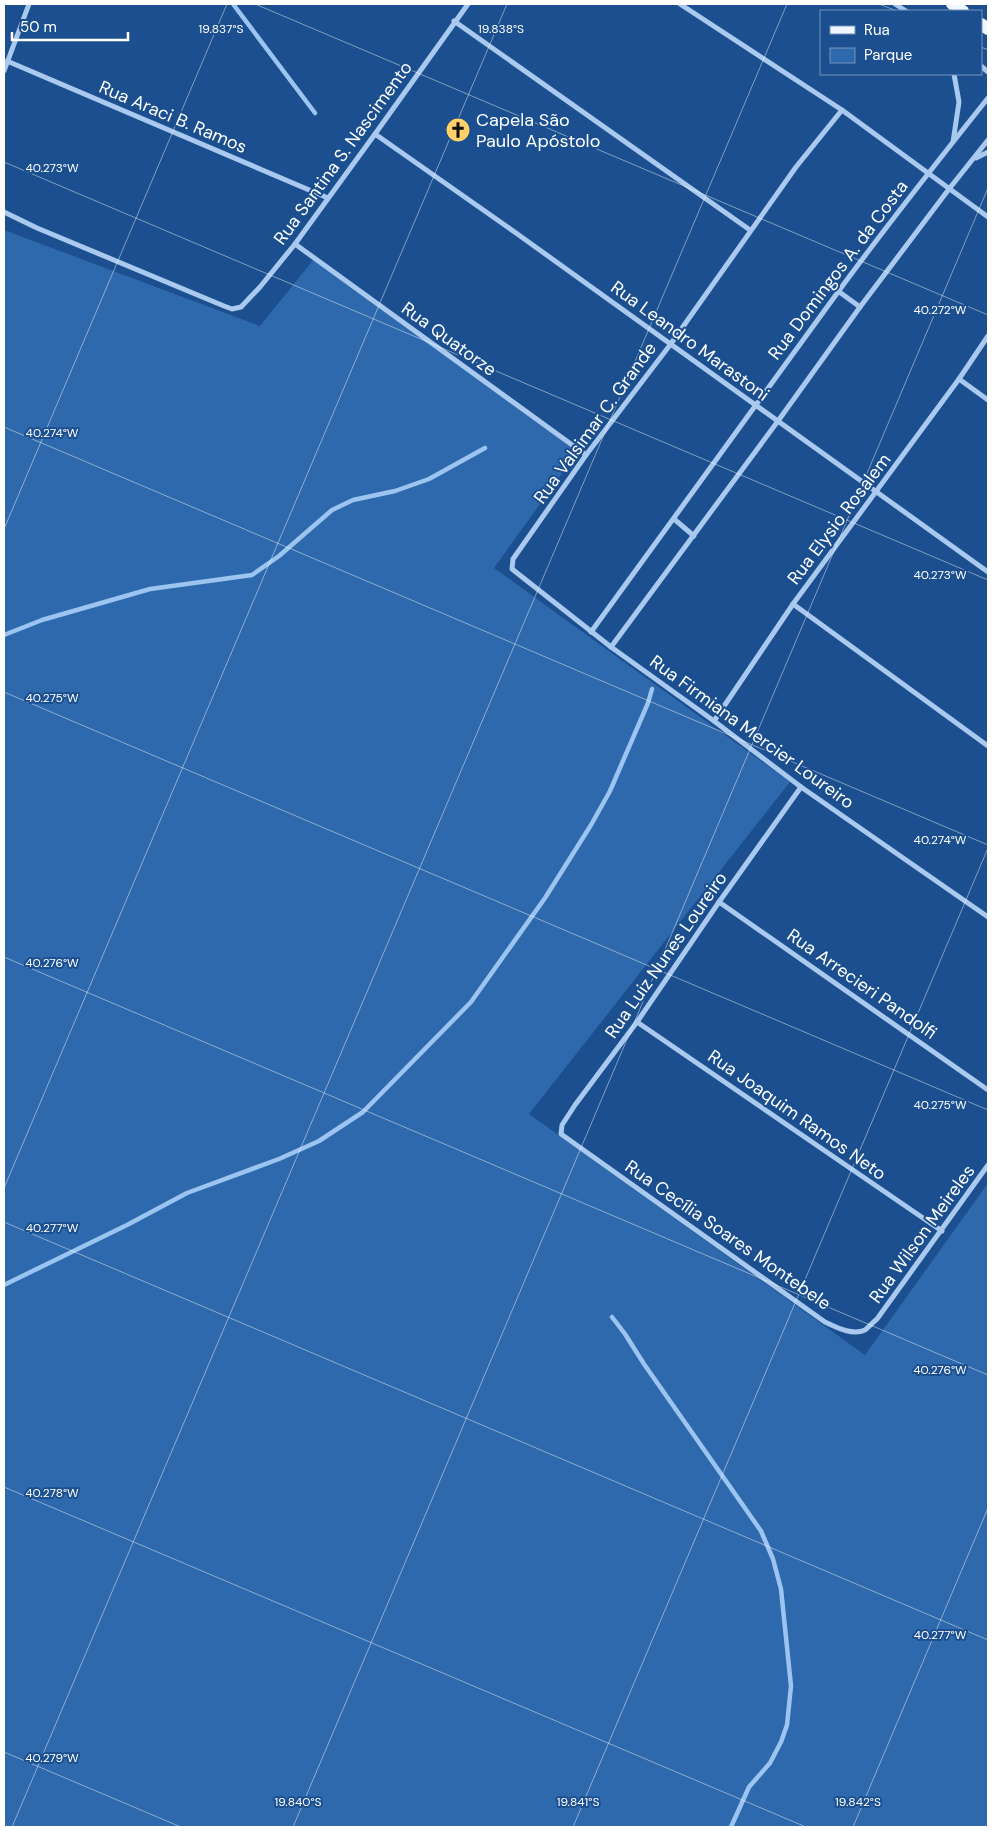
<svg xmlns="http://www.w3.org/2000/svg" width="992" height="1831" viewBox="0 0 992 1831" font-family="'DM Sans',sans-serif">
<rect width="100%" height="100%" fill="#1b4f8f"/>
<polygon fill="#2e69ad" points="4,230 260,326 314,259 579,450 494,568 790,782 529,1114 865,1355 988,1183 988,1827 4,1827"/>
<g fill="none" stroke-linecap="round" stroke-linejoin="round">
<g stroke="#9cc4f0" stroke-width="4.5">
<polyline points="233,4 315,113"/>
<polyline points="4,635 42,620 150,589 252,575 279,556 332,510 353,500 395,491 429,479 485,448"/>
<polyline points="4,1285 127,1225 187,1193 279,1159 319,1141 363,1112 471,1002 545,898 591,825 610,791 648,703 652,689"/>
<polyline points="612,1317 625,1334 644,1364 761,1531 773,1559 781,1589 791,1686 787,1725 781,1742 770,1763 749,1787 731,1827"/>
</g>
<g stroke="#a9c9ee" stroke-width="5">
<polyline points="680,4 842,110 988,217"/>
<polyline points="895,4 906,11"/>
<polyline points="454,21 750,230"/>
<polyline points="7,61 328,198"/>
<polyline points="981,66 988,72"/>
<polyline points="4,71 29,4"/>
<polyline points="842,110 796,167 670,345 586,455 513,559 512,569 611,647 714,721 801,787 988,917"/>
<polyline points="375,134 516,233 988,572"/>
<polyline points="953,142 959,102 954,74"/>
<polyline points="976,158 988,152"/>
<polyline points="4,212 37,228 224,306 232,309 241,307 260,287 295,244 375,134 468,4"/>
<polyline points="295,244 586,455"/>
<polyline points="838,291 860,307"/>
<polyline points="959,379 988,400"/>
<polyline points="674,519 694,536"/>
<polyline points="793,604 988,746"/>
<path d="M591,632c83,-113 164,-227 247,-340 48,-66 99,-130 150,-194"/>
<polyline points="611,647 778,421 860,307 949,189 988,140"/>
<polyline points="714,721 793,604 959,379 988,336"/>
<path d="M801,787l-82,115 -82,120 -62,83 -13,20 -1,9 264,188c11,5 27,14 40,8 4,-3 8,-8 12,-11l111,-154"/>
<polyline points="719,902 988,1090"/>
<polyline points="637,1022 942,1231"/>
</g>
<g stroke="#f0f6ff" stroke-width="12">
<polyline points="952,4 963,11"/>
<polyline points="981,24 988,29"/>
</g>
</g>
<path fill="none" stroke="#fff" stroke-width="1" stroke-opacity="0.45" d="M255,4l733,311M879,4l18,7M981,47l7,3M4,162l984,418M4,427l984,418M4,529l223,-525M4,692l984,418M4,957l984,418M4,1188l503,-1184M4,1222l984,418M4,1487l802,340M4,1752l177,75M12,1827l775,-1823M293,1827l695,-1639M573,1827l415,-979M853,1827l135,-319"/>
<defs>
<symbol id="church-disc" viewBox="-11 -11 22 22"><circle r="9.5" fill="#ffd166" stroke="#1b4f8f"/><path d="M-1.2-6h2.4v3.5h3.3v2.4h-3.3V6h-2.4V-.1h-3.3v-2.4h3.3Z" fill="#111"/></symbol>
</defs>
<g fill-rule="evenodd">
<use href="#church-disc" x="444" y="116" width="28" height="28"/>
</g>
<g text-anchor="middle" stroke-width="4" stroke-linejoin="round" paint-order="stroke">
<g font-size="18" fill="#fff" stroke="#1b4f8f">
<text transform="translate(173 117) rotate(23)" y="6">Rua Araci B. Ramos</text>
<text transform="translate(343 153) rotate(-54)" y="6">Rua Santina S. Nascimento</text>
<text transform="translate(838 270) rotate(-53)" y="6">Rua Domingos A. da Costa</text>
<text transform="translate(449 339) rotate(36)" y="6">Rua Quatorze</text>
<text transform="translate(690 341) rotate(36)" y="6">Rua Leandro Marastoni</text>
<text transform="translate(595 423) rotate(-54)" y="6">Rua Valsimar C. Grande</text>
<text transform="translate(839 519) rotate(-53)" y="6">Rua Elysio Rosalem</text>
<text transform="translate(752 732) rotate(36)" y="6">Rua Firmiana Mercier Loureiro</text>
<text transform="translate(666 955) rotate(-55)" y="6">Rua Luiz Nunes Loureiro</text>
<text transform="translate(862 984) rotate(35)" y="6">Rua Arrecieri Pandolfi</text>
<text transform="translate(797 1115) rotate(35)" y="6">Rua Joaquim Ramos Neto</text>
<text transform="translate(922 1234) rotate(-54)" y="6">Rua Wilson Meireles</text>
<text transform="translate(728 1235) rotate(35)" y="6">Rua Cecília Soares Montebele</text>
</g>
<g font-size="18" fill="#fff" stroke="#1b4f8f" text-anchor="start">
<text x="476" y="126">Capela São<tspan x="476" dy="21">Paulo Apóstolo</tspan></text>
</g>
</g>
<g font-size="12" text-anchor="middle" fill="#fff" stroke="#1b4f8f" stroke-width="4" stroke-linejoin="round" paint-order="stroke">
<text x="501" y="33">19.838°S</text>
<text x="221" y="33">19.837°S</text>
<text x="52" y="172">40.273°W</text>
<text x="940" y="314">40.272°W</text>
<text x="52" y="437">40.274°W</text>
<text x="940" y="579">40.273°W</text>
<text x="52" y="702">40.275°W</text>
<text x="940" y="844">40.274°W</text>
<text x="52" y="967">40.276°W</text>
<text x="940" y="1109">40.275°W</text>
<text x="52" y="1232">40.277°W</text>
<text x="940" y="1374">40.276°W</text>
<text x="52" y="1497">40.278°W</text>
<text x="940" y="1639">40.277°W</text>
<text x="52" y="1762">40.279°W</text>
<text x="298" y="1806">19.840°S</text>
<text x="578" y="1806">19.841°S</text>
<text x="858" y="1806">19.842°S</text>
</g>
<rect width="992" height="1831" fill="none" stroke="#ffffff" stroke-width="10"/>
<rect x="820" y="10" width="162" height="65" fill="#1b4f8f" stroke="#7695bc"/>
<rect x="830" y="26" width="25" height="8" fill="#f0f6ff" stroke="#7695bc"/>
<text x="864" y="35" font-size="15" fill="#ffffff">Rua</text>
<rect x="830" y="48" width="25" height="15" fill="#2e69ad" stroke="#7695bc"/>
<text x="864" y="60" font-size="15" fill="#ffffff">Parque</text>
<path d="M12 32v8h116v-8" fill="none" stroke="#ffffff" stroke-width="2.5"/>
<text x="20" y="32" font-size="15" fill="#ffffff" stroke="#1b4f8f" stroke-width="4" paint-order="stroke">50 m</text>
</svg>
